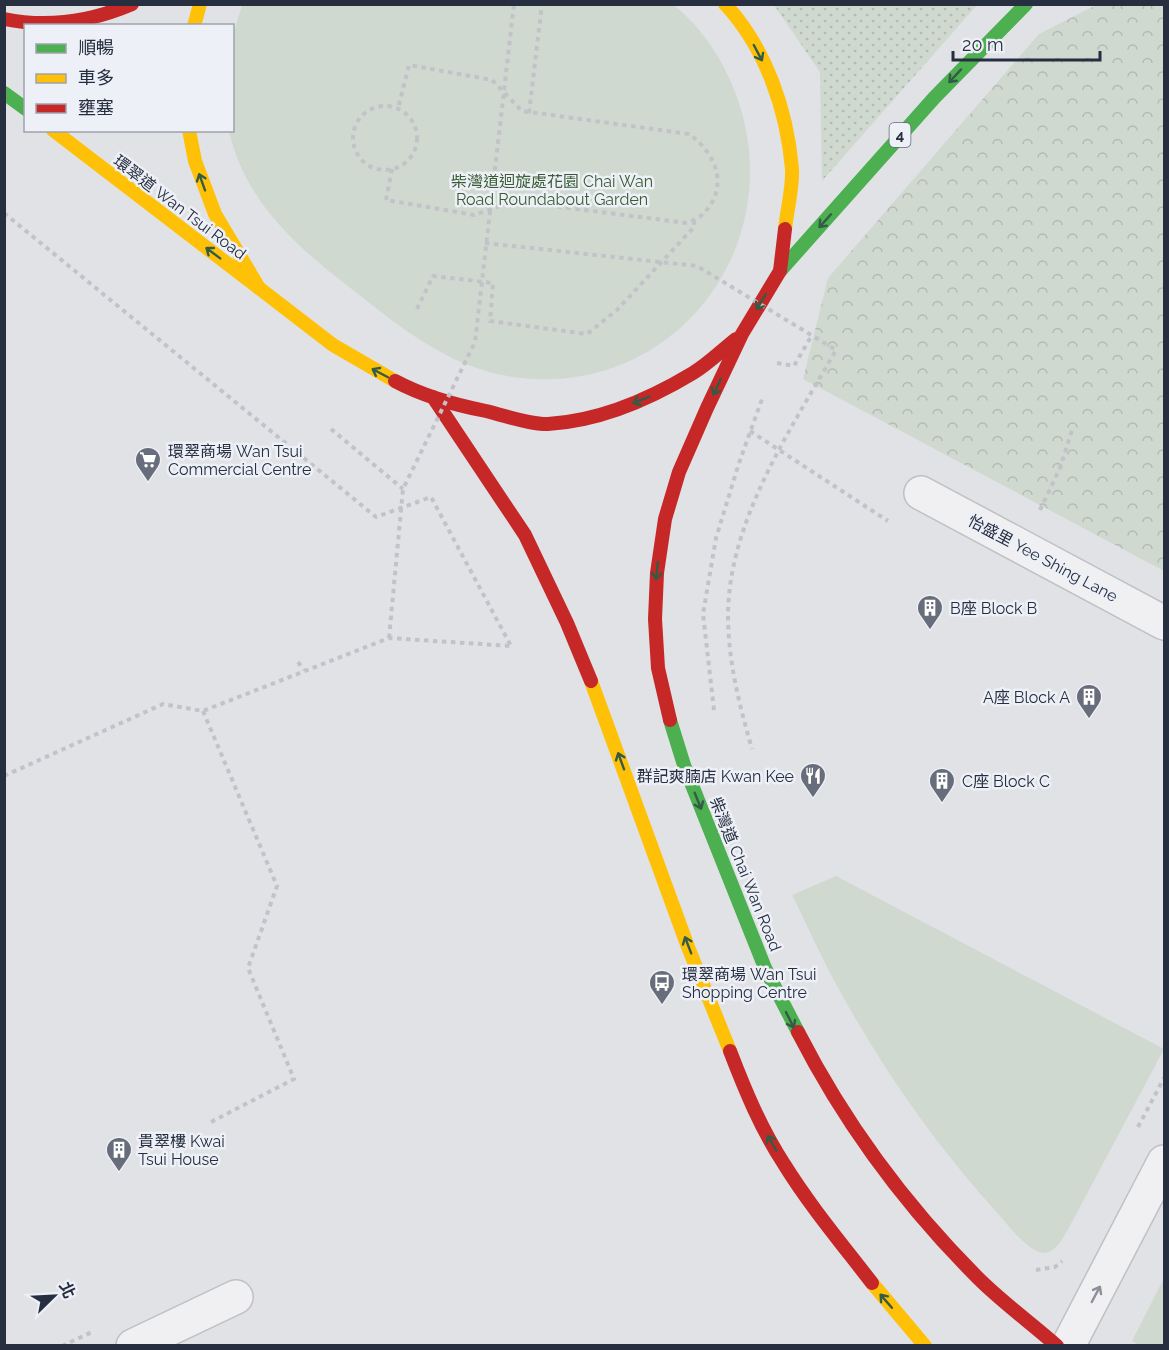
<svg xmlns="http://www.w3.org/2000/svg" width="1169" height="1350" viewBox="0 0 1169 1350" font-family="Raleway,'Noto Sans TC',sans-serif">
<defs>
<pattern id="grass-dots" width="8" height="8" patternUnits="userSpaceOnUse" patternTransform="scale(1.5)"><rect width="8" height="8" fill="#d0d9d0"/><path d="M2 2h.1M6 6h.1" fill="none" stroke="#b2bbb4" stroke-width="1.8" stroke-linecap="round"/></pattern>
<pattern id="park-crowns" width="20" height="18" patternUnits="userSpaceOnUse" patternTransform="scale(1.5)"><rect width="20" height="18" fill="#d0d9d0"/><path d="M2 6a3 3 0 1 1 6 0M12 15a3 3 0 1 1 6 0" fill="none" stroke="#b2bbb4"/></pattern>
</defs>
<rect width="100%" height="100%" fill="#e0e2e6"/>
<polygon fill="url(#grass-dots)" points="774,5 977,5 822,181 820,72"/>
<polygon fill="url(#park-crowns)" points="1096,5 1164,5 1164,571 803,379 828,278 1039,34"/>
<g fill="#d0d9d0">
<path d="M242,5h432c28,23 48,53 61,87 58,151 -60,308 -222,285 -63,-9 -112,-49 -160,-87 -55,-42 -108,-88 -124,-159l3,-1 1,-95z"/>
<path d="M836,876l328,173 -91,171c-6,10 -15,33 -29,33 -15,0 -35,-27 -44,-37 -62,-68 -115,-143 -159,-223 -18,-32 -33,-66 -49,-98z"/>
<polygon points="1164,1278 1164,1345 1139,1345 1132,1341"/>
</g>
<g fill="none" stroke-linecap="round" stroke-linejoin="round">
<defs>
<g id="street">
<polyline points="921,493 1164,623"/>
<polyline points="133,1346 236,1297"/>
<polyline points="1068,1346 1164,1162"/>
</g>
</defs>
<use href="#street" stroke="#bec0c4" stroke-width="36"/>
<g stroke="#c2c3c9" stroke-width="4" stroke-dasharray="4.5 4.5" stroke-linecap="butt">
<circle cx="385" cy="138" r="32"/>
<polyline points="529,113 542,4"/>
<path d="M392,169l-6,31 88,15 40,-14 173,22c6,-3 12,-5 16,-9 27,-27 13,-61 -14,-80l-167,-23 -30,-31 -83,-15 -11,44"/>
<polyline points="4,213 376,517 431,497 511,646"/>
<polyline points="417,309 433,276 493,283 490,321 587,334 617,310 694,227 694,219"/>
<polyline points="777,363 794,366 812,335"/>
<polyline points="331,429 403,489"/>
<polyline points="750,431 888,521"/>
<polyline points="1040,510 1060,468 1072,430"/>
<polyline points="298,662 304,670"/>
<polyline points="714,710 703,614 716,538 739,463 762,399"/>
<polyline points="203,711 277,886 248,968 294,1079 211,1122"/>
<polyline points="4,776 163,704 203,711 389,638 511,646"/>
<polyline points="1138,1127 1164,1078"/>
<polyline points="1036,1270 1055,1267 1062,1261"/>
<polyline points="62,1346 92,1332"/>
</g>
<use href="#street" stroke="#f0f0f2" stroke-width="33"/>
<g stroke="#4caf50" stroke-width="14">
<polyline points="4,93 26,109"/>
<polyline points="780,271 934,98 1026,4"/>
<polyline points="670,720 684,765 765,968 798,1032"/>
</g>
<g stroke="#ffc107" stroke-width="14">
<path d="M725,4c41,44 62,106 67,165 1,19 -5,41 -7,60"/>
<polyline points="194,26 200,4"/>
<polyline points="53,130 259,288"/>
<polyline points="189,130 195,161 215,214 259,288 333,345 395,381"/>
<polyline points="591,681 688,947 730,1051"/>
<polyline points="872,1283 925,1346"/>
</g>
<g stroke="#c62828" stroke-width="14">
<path d="M4,19c44,9 86,3 128,-15"/>
<path d="M395,381c28,15 60,24 91,30 16,4 46,14 62,13 51,-3 102,-25 145,-51 15,-9 29,-23 43,-34"/>
<polyline points="433,397 525,535 567,623 591,681"/>
<polyline points="670,720 658,668 655,619 657,573 665,519 679,472 707,408 742,334 780,271 785,229"/>
<path d="M798,1032c46,90 108,174 180,246 24,24 53,45 79,68"/>
<path d="M730,1051c15,39 31,78 54,113 26,42 58,80 88,119"/>
</g>
<g stroke="#c2c3c9" stroke-width="4" stroke-dasharray="4.5 4.5" stroke-linecap="butt">
<path d="M485,243l212,23 139,84c-45,79 -107,170 -108,264 0,47 11,90 24,135"/>
<polyline points="389,638 403,489 475,342 514,4"/>
</g>
</g>
<defs><path id="oneway-shaft" d="M-6 0H5M1.5-3L5.5 0L1.5 3" fill="none" stroke-width="1.6" stroke-linecap="round" stroke-linejoin="round" transform="scale(1.5)"/></defs>
<g stroke="#335b46">
<use href="#oneway-shaft" transform="translate(758 53) rotate(62)"/>
<use href="#oneway-shaft" transform="translate(955 76) rotate(133)"/>
<use href="#oneway-shaft" transform="translate(202 182) rotate(-110)"/>
<use href="#oneway-shaft" transform="translate(825 221) rotate(132)"/>
<use href="#oneway-shaft" transform="translate(213 253) rotate(-143)"/>
<use href="#oneway-shaft" transform="translate(761 302) rotate(121)"/>
<use href="#oneway-shaft" transform="translate(380 373) rotate(-152)"/>
<use href="#oneway-shaft" transform="translate(717 387) rotate(115)"/>
<use href="#oneway-shaft" transform="translate(641 400) rotate(158)"/>
<use href="#oneway-shaft" transform="translate(657 571) rotate(96)"/>
<use href="#oneway-shaft" transform="translate(621 761) rotate(-110)"/>
<use href="#oneway-shaft" transform="translate(698 801) rotate(68)"/>
<use href="#oneway-shaft" transform="translate(688 945) rotate(-111)"/>
<use href="#oneway-shaft" transform="translate(790 1020) rotate(63)"/>
<use href="#oneway-shaft" transform="translate(772 1143) rotate(-120)"/>
<use href="#oneway-shaft" transform="translate(886 1301) rotate(-131)"/>
</g>
<use stroke="#8b8f99" href="#oneway-shaft" transform="translate(1096 1294) rotate(-62)"/>
<defs>
<symbol id="supermarket-pin" viewBox="-11 -11 22 30"><path d="M0 17L-7.5 6A9.5 9.5 0 1 1 7.5 6Z" fill="#676d7a" stroke="#edf0f6"/><path d="M-6-5.5h2.5l.6 2H6L4.5 2H-2.5L-4.4-4H-6ZM-1.5 3.2a1.3 1.3 0 1 0 .1 0ZM3 3.2a1.3 1.3 0 1 0 .1 0Z" fill="#fff"/></symbol>
<symbol id="building-pin" viewBox="-11 -11 22 30"><path d="M0 17L-7.5 6A9.5 9.5 0 1 1 7.5 6Z" fill="#676d7a" stroke="#edf0f6"/><path d="M-4-6H4V6H1V3H-1V6H-4ZM-2.5-4.3h1.7v1.8h-1.7ZM.8-4.3h1.7v1.8H.8ZM-2.5-1h1.7V.8h-1.7ZM.8-1h1.7V.8H.8Z" fill="#fff"/></symbol>
<symbol id="restaurant-pin" viewBox="-11 -11 22 30"><path d="M0 17L-7.5 6A9.5 9.5 0 1 1 7.5 6Z" fill="#676d7a" stroke="#edf0f6"/><path d="M-5-6h1v4h1v-4h1v4h1v-4h1v5L-1.5 .5V6h-2V.5L-5-1ZM5-6V6H3V1.5H1.5Q1.5-4 5-6Z" fill="#fff"/></symbol>
<symbol id="bus-pin" viewBox="-11 -11 22 30"><path d="M0 17L-7.5 6A9.5 9.5 0 1 1 7.5 6Z" fill="#676d7a" stroke="#edf0f6"/><path d="M-5-6H5V4H4V6H2V4H-2V6H-4V4H-5ZM-3.5-4V0h7V-4ZM-3.5 1.2v1.5H-2V1.2ZM2 1.2v1.5H3.5V1.2Z" fill="#fff"/></symbol>
</defs>
<g fill-rule="evenodd">
<use href="#supermarket-pin" x="133" y="445" width="30" height="40"/>
<use href="#building-pin" x="915" y="593" width="30" height="40"/>
<use href="#building-pin" x="1074" y="682" width="30" height="40"/>
<use href="#restaurant-pin" x="798" y="761" width="30" height="40"/>
<use href="#building-pin" x="927" y="766" width="30" height="40"/>
<use href="#bus-pin" x="647" y="968" width="30" height="40"/>
<use href="#building-pin" x="104" y="1135" width="30" height="40"/>
</g>
<g text-anchor="middle" stroke-width="5" stroke-linejoin="round" paint-order="stroke">
<rect fill="#edf0f6" stroke="#626877" stroke-width="1.5" x="889.5" y="123" width="21" height="24" rx="4.5"/>
<g font-size="15" font-weight="bold" fill="#262e40">
<text x="900" y="140">4</text>
</g>
<g font-size="16" fill="#385c33" stroke="#edf0f6">
<text x="552" y="187">柴灣道迴旋處花園 Chai Wan<tspan x="552" dy="18">Road Roundabout Garden</tspan></text>
</g>
<g font-size="16" fill="#262e40" stroke="#edf0f6">
<text transform="translate(180 207) rotate(37)" y="6">環翠道 Wan Tsui Road</text>
<text transform="translate(1043 558) rotate(28)" y="6">怡盛里 Yee Shing Lane</text>
<text transform="translate(746 874) rotate(68)" y="6">柴灣道 Chai Wan Road</text>
</g>
<g font-size="16" fill="#262e40" stroke="#edf0f6" text-anchor="start">
<text x="168" y="457">環翠商場 Wan Tsui<tspan x="168" dy="18">Commercial Centre</tspan></text>
<text x="950" y="614">B座 Block B</text>
<text x="1070" y="703" text-anchor="end">A座 Block A</text>
<text x="794" y="782" text-anchor="end">群記爽腩店 Kwan Kee</text>
<text x="962" y="787">C座 Block C</text>
<text x="682" y="980">環翠商場 Wan Tsui<tspan x="682" dy="18">Shopping Centre</tspan></text>
<text x="138" y="1147">貴翠樓 Kwai<tspan x="138" dy="18">Tsui House</tspan></text>
</g>
</g>
<rect width="1169" height="1350" fill="none" stroke="#262e40" stroke-width="12"/>
<rect x="24" y="24" width="210" height="108" fill="#edf0f6" stroke="#9da2ad" stroke-width="1.5"/>
<rect x="36" y="44" width="30" height="9" fill="#4caf50" stroke="#9da2ad" stroke-width="1.5"/>
<text x="78" y="54" font-size="18" fill="#262e40">順暢</text>
<rect x="36" y="74" width="30" height="9" fill="#ffc107" stroke="#9da2ad" stroke-width="1.5"/>
<text x="78" y="84" font-size="18" fill="#262e40">車多</text>
<rect x="36" y="104" width="30" height="9" fill="#c62828" stroke="#9da2ad" stroke-width="1.5"/>
<text x="78" y="114" font-size="18" fill="#262e40">壅塞</text>
<g transform="translate(54 1296) rotate(66)" stroke="#edf0f6" stroke-width="4.5" paint-order="stroke">
<path d="M0-4.5L10 22L0 15L-10 22Z" fill="#262e40"/>
<text y="-9" font-size="16" font-weight="bold" text-anchor="middle" fill="#262e40">北</text>
</g>
<path d="M953 51v9h147v-9" fill="none" stroke="#262e40" stroke-width="3"/>
<text x="962" y="51" font-size="18" fill="#262e40" stroke="#edf0f6" stroke-width="4.5" paint-order="stroke">20 m</text>
</svg>
